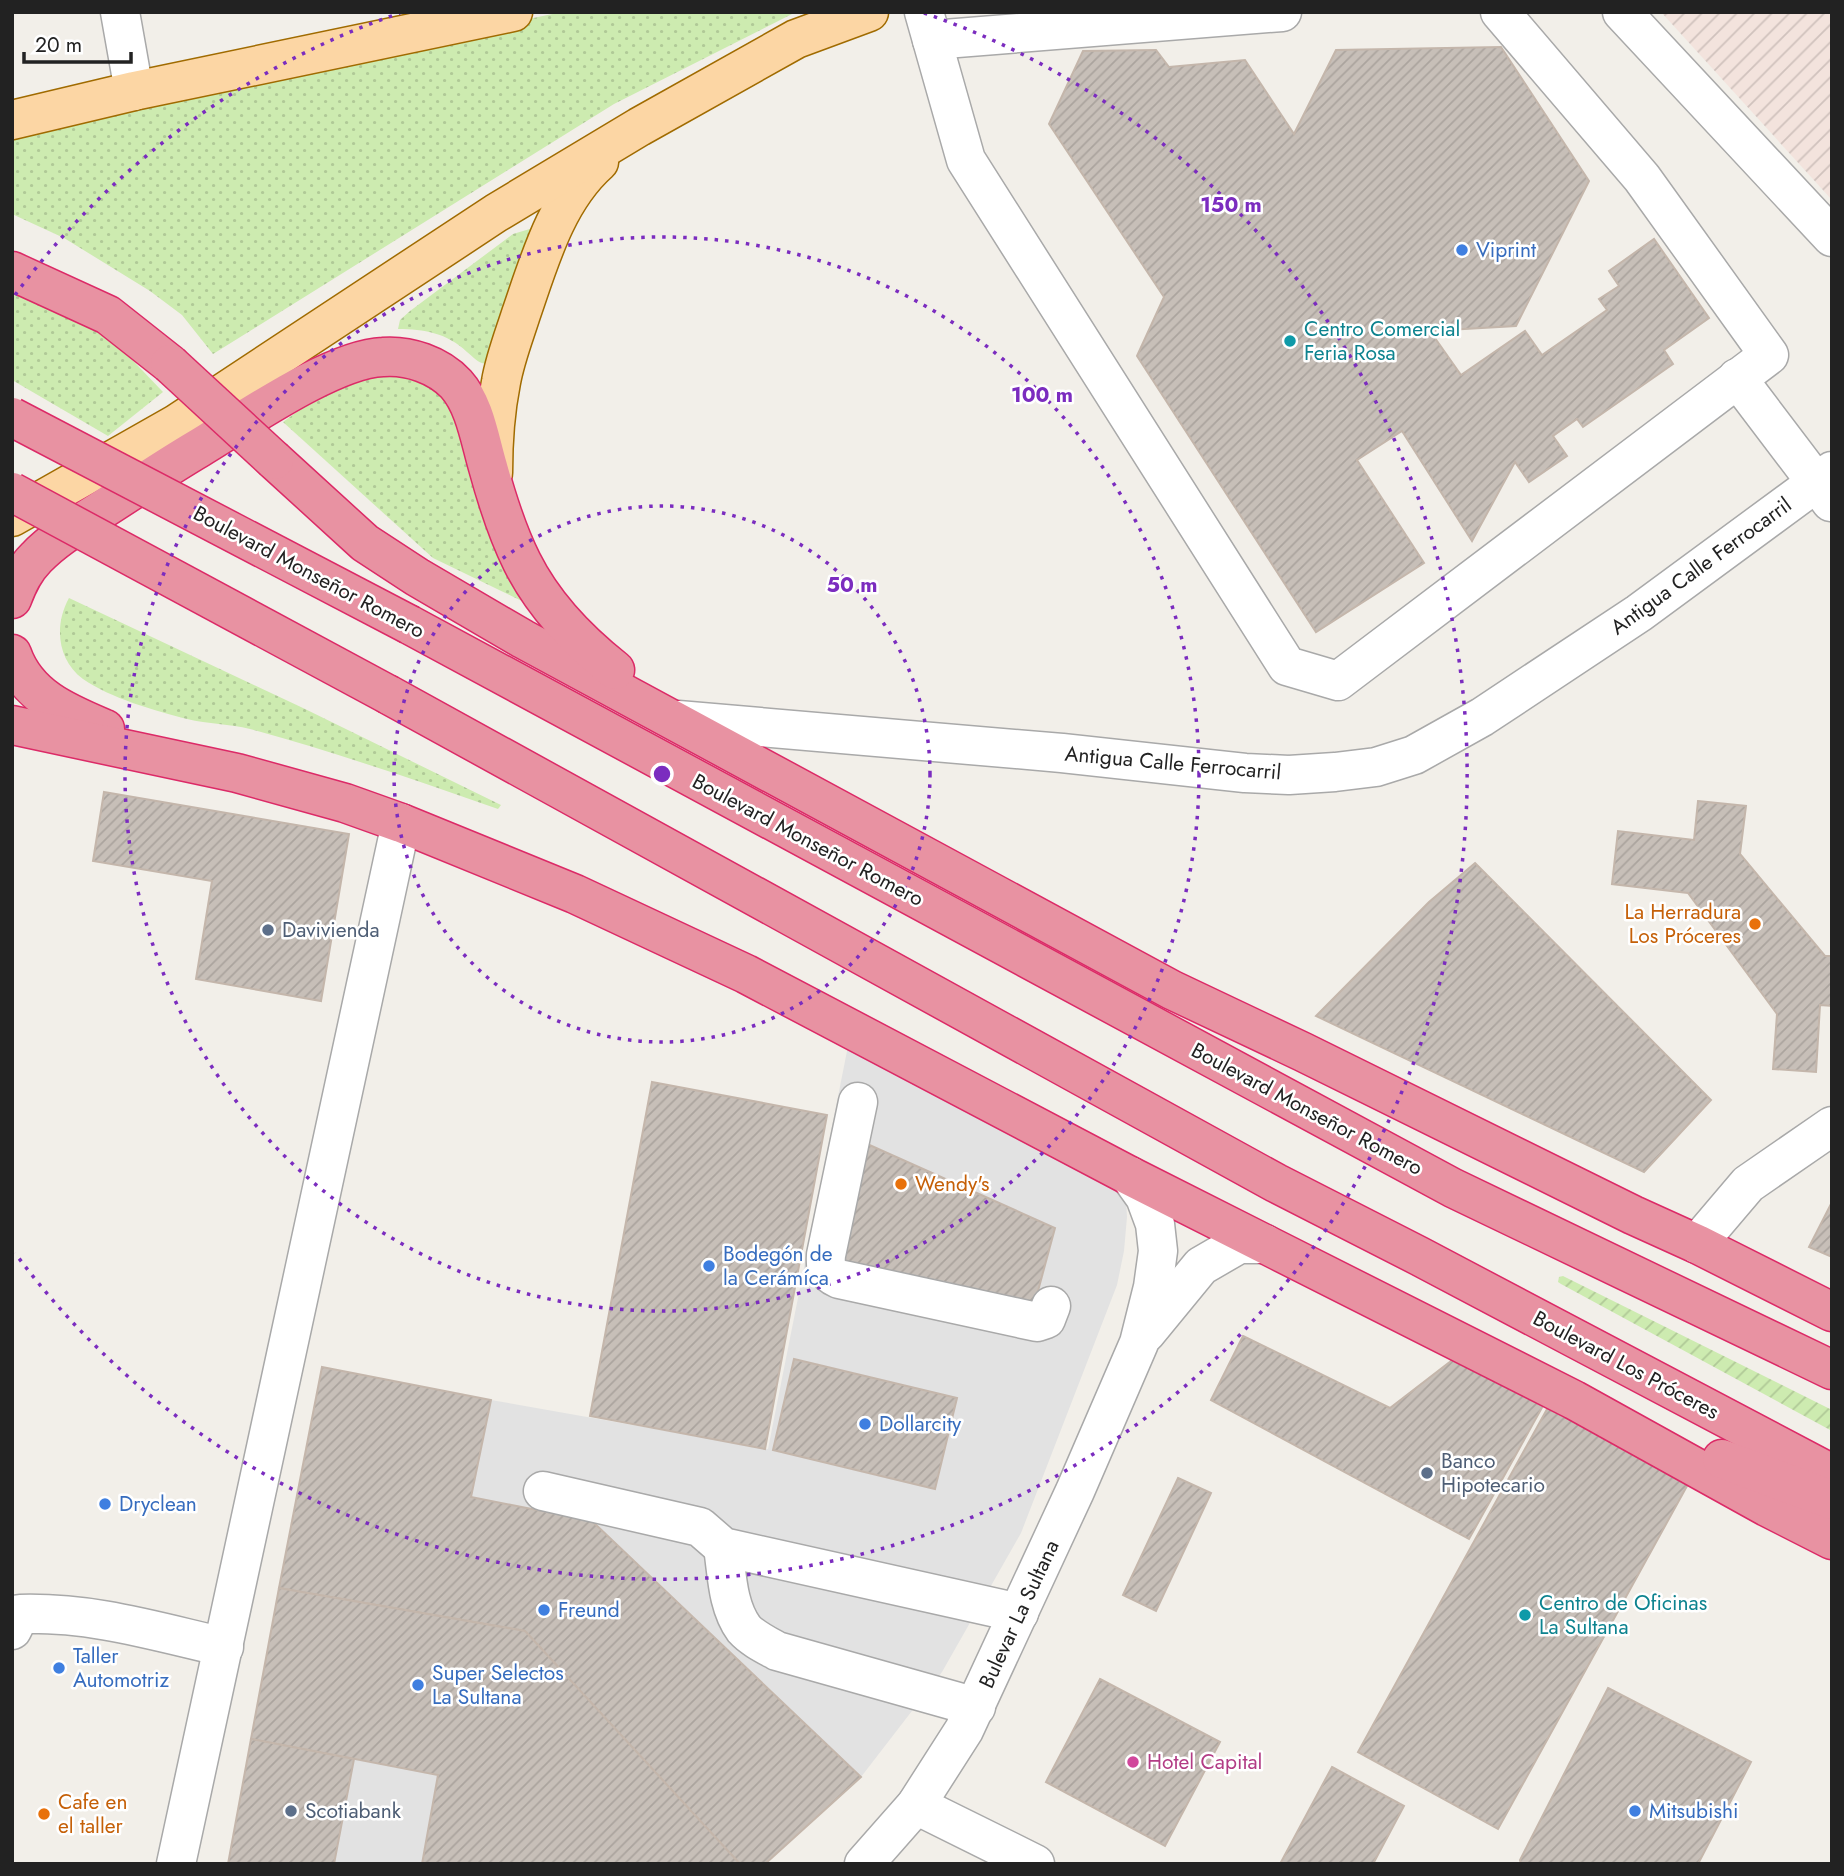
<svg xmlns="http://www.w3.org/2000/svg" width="1844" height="1876" viewBox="0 0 1844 1876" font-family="Jost,sans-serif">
<defs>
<pattern id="military-furrows" width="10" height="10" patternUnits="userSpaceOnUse" patternTransform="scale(1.75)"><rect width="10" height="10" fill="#f3e3dd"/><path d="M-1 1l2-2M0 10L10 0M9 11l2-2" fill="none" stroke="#d0c2bd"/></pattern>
<pattern id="grass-dots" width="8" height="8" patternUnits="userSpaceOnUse" patternTransform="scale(1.75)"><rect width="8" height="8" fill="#cdebb0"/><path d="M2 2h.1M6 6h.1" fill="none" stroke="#b0c997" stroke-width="1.8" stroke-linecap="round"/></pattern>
<pattern id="garden-furrows" width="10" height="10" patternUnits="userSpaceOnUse" patternTransform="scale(1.75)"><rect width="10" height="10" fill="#cdebb0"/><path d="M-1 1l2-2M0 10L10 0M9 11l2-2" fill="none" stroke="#b0c997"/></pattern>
<pattern id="building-hatch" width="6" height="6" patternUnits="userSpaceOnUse" patternTransform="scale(1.75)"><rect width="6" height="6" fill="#c7bfb8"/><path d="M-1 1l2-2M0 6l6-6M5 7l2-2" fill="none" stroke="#aba49e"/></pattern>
</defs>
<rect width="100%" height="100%" fill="#f2efe9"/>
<polygon fill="url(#military-furrows)" points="1661,12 1832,12 1832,200"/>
<g fill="url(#grass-dots)">
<polygon points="562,12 796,12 614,104 213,354 182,315 150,291 64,238 12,214 12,139 495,26"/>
<path d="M533,228l-47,136c-10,-2 -11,-6 -19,-12 -20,-19 -43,-23 -69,-23l2,-9 10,-9 103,-77z"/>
<polygon points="12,285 62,310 119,346 163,392 108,436 12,380"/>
<polygon points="383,370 423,374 460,414 530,605 433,558 283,422 328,389"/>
<path d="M69,598l234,110 198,97 -3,4c-82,-29 -164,-57 -248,-80 -20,-5 -42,-5 -63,-10 -31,-8 -77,-21 -104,-40 -26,-19 -29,-54 -14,-81z"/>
</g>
<polygon fill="url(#garden-furrows)" points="1563,1276 1832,1410 1832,1431 1561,1284 1558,1282 1559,1277"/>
<g fill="#e2e2e2">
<polygon points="850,1036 1097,1169 1126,1197 1127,1217 1124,1251 1117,1285 1021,1533 942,1672 861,1777 592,1521 471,1497 491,1400 768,1449"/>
<polygon points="354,1759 438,1775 422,1864 334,1864"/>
</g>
<g fill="url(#building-hatch)" stroke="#c4b6ab" stroke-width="2">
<polygon points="1501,47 1589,181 1516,326 1430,331 1461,375 1525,331 1542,355 1607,310 1599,299 1619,286 1609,271 1654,239 1709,318 1664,350 1673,364 1583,427 1577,419 1553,436 1567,456 1529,482 1515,462 1472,541 1402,431 1357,460 1424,563 1316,632 1137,356 1164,297 1049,124 1083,51 1156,50 1169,67 1245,60 1294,134 1336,50"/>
<polygon points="104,792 349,834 321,1001 196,979 212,881 93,861"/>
<polygon points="1698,801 1746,806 1740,854 1825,956 1832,956 1832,1006 1820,1005 1816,1072 1773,1069 1777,1014 1688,893 1612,884 1618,831 1694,840"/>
<polygon points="1475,863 1711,1100 1644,1172 1316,1016 1429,902"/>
<polygon points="652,1082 827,1115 765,1449 590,1416"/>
<polygon points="856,1139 1055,1228 1035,1302 832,1260"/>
<polygon points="1832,1202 1832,1257 1809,1247"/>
<polygon points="1243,1336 1390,1408 1455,1358 1544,1404 1469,1539 1211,1400"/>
<polygon points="794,1359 957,1398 935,1489 773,1450"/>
<polygon points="322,1367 491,1400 471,1497 592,1521 861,1777 765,1864 740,1864 525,1631 279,1588"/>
<polygon points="1552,1400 1692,1477 1498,1829 1358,1752"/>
<polygon points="1178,1478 1211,1493 1156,1611 1123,1595"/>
<polygon points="279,1588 525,1631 740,1864 422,1864 438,1775 251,1739"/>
<polygon points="1100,1679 1220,1742 1165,1846 1046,1782"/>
<polygon points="1608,1688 1751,1762 1698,1864 1521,1864 1520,1860"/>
<polygon points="251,1739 354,1759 334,1864 228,1864"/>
<polygon points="1332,1767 1404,1806 1373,1864 1280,1864"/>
</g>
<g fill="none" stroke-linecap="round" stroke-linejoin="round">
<defs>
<g id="minor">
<polyline points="120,12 134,91"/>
<polyline points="924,12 966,160 1287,666 1338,681 1769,355 1642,178 1500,12"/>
<polyline points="1622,12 1832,237"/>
<polyline points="932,40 1282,12"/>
<polyline points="1737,378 1831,502"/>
<polyline points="678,720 1062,753 1245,773 1289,775 1335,772 1376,767 1414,755 1482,717 1639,613 1832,471"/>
<path d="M858,1102l-32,153c-1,14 0,18 13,24l198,43 9,-3 5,-13"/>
<polyline points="1697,1244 1748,1184 1832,1126"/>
<polyline points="1146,1333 1201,1266 1239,1244 1265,1244"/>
<polyline points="543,1491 700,1527 723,1547 1019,1613"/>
<path d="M723,1547c4,26 4,59 21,82 8,9 22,16 33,22l199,56"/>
<path d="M12,1630l8,-16c73,-2 134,17 204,33"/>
<polyline points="916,1805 1035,1864"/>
<polyline points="176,1864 401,823"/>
<polyline points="864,1864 916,1805 964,1730 1075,1491 1139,1343 1153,1287 1158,1251 1155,1224 1145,1197 1130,1176"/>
</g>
<g id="major">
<polyline points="12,120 134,91 513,12"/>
<path d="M493,473c0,-30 2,-61 8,-91 4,-23 13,-46 20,-68 18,-52 35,-114 78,-152"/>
<polyline points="12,517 176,424 496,213 639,127 796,39 869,12"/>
</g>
<g id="highway">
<polyline points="12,271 108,315 170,364"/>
<polyline points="274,460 365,543 417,577 523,639 1172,990 1303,1052 1633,1215 1697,1244 1832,1312"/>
<path d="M12,599c6,-16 12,-29 24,-41 18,-19 42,-33 64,-47 33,-21 65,-43 99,-63 45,-27 133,-89 184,-91 26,-2 55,8 73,27 19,21 24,56 32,83 9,33 19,65 34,95 22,44 55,78 93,108"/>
<polyline points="410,625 1453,1188 1832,1370"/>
<path d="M12,654c15,43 55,59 93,75"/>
<polyline points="389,695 1276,1183 1419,1256 1832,1474"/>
<polyline points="12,725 237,773 345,803 401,823 575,894 746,974 1130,1176 1574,1400 1767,1507 1832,1540"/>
<polyline points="1722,1459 1832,1500"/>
</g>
</defs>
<use href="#minor" stroke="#a9a9a9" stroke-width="41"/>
<use href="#major" stroke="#a06b00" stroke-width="41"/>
<use href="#highway" stroke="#dc2a67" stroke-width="41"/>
<use href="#minor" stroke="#fff" stroke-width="38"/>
<use href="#major" stroke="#fcd6a4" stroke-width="38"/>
<use href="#highway" stroke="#e892a2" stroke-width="38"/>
<defs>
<g id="highway-bridge">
<polyline points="170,364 274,460"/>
<polyline points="12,417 410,625"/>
<polyline points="12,492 389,695"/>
</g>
</defs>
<use href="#highway-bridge" stroke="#dc2a67" stroke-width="41" stroke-linecap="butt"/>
<use href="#highway-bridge" stroke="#e892a2" stroke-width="38"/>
</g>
<g fill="none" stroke="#7b2cbf" stroke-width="3.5" stroke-dasharray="3.5 7">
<circle cx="662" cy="774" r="268"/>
<circle cx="662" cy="774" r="537"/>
<path d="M15 295A805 805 0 0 1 400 13M924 13A805 805 0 1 1 15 1253"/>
</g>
<g fill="#3f7fe0" stroke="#fff" stroke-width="2.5">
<circle cx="1462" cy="250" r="7"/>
<circle cx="709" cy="1266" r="7"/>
<circle cx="865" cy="1424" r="7"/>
<circle cx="105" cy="1504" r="7"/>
<circle cx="544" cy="1610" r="7"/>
<circle cx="59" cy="1668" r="7"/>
<circle cx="418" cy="1685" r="7"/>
<circle cx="1635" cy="1811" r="7"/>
</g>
<g fill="#0f9aa8" stroke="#fff" stroke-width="2.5">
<circle cx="1290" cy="341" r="7"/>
<circle cx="1525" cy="1615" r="7"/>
</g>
<g fill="#e8710a" stroke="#fff" stroke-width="2.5">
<circle cx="1755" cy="924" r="7"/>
<circle cx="901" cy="1184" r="7"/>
<circle cx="44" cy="1814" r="7"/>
</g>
<g fill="#5c6f8a" stroke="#fff" stroke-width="2.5">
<circle cx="268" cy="930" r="7"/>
<circle cx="1427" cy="1473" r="7"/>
<circle cx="291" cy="1811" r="7"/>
</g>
<circle fill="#d1479c" stroke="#fff" stroke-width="2.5" cx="1133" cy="1762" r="7"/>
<g text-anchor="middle" stroke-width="5" stroke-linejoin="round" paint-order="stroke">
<g font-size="21" fill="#366cbe" stroke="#fff" text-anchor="start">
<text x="1476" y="257">Viprint</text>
<text x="723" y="1261">Bodegón de<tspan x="723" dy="24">la Cerámíca</tspan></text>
<text x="879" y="1431">Dollarcity</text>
<text x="119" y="1511">Dryclean</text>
<text x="558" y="1617">Freund</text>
<text x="73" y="1663">Taller<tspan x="73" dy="24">Automotriz</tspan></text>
<text x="432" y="1680">Super Selectos<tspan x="432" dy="24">La Sultana</tspan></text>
<text x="1649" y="1818">Mitsubishi</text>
</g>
<g font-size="21" fill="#0d838f" stroke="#fff" text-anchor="start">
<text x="1304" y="336">Centro Comercial<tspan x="1304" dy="24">Feria Rosa</tspan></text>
<text x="1539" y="1610">Centro de Oficinas<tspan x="1539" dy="24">La Sultana</tspan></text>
</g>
<g font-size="21" fill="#222" stroke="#fff">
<text transform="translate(1701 566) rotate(-36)" y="7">Antigua Calle Ferrocarril</text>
<text transform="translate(309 572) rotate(28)" y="7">Boulevard Monseñor Romero</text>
<text transform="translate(1173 763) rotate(5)" y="7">Antigua Calle Ferrocarril</text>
<text transform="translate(808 840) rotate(28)" y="7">Boulevard Monseñor Romero</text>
<text transform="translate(1307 1109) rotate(28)" y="7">Boulevard Monseñor Romero</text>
<text transform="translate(1626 1365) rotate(28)" y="7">Boulevard Los Próceres</text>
<text transform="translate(1019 1614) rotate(-65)" y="7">Bulevar La Sultana</text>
</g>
<g font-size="21" fill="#c56008" stroke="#fff" text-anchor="start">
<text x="1741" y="919" text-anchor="end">La Herradura<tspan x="1741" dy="24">Los Próceres</tspan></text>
<text x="915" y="1191">Wendy's</text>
<text x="58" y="1809">Cafe en<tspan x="58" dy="24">el taller</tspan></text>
</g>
<g font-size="21" fill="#4e5e75" stroke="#fff" text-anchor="start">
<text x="282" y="937">Davivienda</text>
<text x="1441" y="1468">Banco<tspan x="1441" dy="24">Hipotecario</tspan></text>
<text x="305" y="1818">Scotiabank</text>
</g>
<g font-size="21" fill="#b23c85" stroke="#fff" text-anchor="start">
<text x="1147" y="1769">Hotel Capital</text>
</g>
</g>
<circle cx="662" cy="774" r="10" fill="#7b2cbf" stroke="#fff" stroke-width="3.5"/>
<g font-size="21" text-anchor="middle" font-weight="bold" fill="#7b2cbf" stroke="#fff" stroke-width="5" stroke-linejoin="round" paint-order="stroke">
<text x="1231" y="212">150 m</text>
<text x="1042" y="402">100 m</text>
<text x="852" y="592">50 m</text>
</g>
<rect width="1844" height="1876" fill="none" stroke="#222222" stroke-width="28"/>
<path d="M24 52v10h107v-10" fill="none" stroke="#222222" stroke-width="3.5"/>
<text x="35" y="52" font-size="21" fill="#222222" stroke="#ffffff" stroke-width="5" paint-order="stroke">20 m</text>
</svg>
